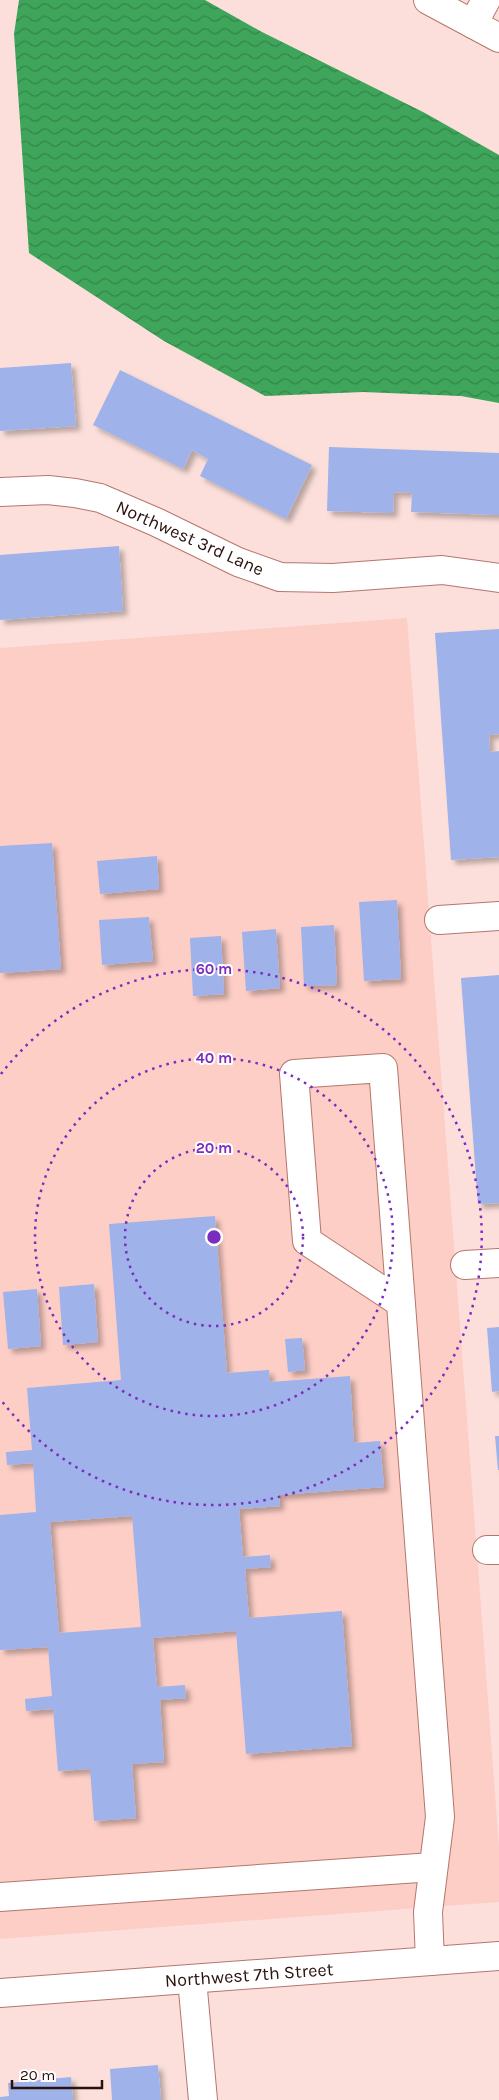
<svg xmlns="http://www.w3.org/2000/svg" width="499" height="2100" viewBox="0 0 499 2100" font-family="Karla,sans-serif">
<defs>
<pattern id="water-waves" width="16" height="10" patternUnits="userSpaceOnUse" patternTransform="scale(1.25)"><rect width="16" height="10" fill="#3ea55b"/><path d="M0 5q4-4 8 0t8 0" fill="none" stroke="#34854a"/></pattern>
<filter id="shadow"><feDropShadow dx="4.5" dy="4.5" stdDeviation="2.5" flood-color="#0004"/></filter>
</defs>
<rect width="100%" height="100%" fill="#fcdfda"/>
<polygon fill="#fdcec6" points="407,618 499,1847 499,1902 0,1939 0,648"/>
<polygon fill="url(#water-waves)" points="19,0 205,0 262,32 425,113 499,155 499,403 461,396 363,392 265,396 164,341 29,253 14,34"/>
<g fill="#9fb2e9" fill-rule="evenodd" filter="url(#shadow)">
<polygon points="71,363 76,426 0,431 0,368"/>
<polygon points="120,370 312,465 286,519 200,476 208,459 192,450 183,469 93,425"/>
<polygon points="329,447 499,453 499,515 411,512 412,493 394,492 393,513 327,511"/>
<polygon points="119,546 123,611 0,620 0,555"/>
<polygon points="499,629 499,734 489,735 490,752 499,751 499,857 451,860 435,633"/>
<polygon points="52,843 61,969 0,973 0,846"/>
<polygon points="157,856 159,889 100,894 97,861"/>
<polygon points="397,900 401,979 364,981 359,902"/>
<polygon points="149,917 153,961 102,965 99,920"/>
<polygon points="334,925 337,985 304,986 301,927"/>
<polygon points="276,929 280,988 246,991 242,932"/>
<polygon points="221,936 224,994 193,996 190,938"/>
<polygon points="499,975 499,1203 478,1204 461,978"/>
<path d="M215,1216l12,157 42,-3 1,12 80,-6 4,67 26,-2 4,46 -105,8 1,11 -41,3 4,48 27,-2 1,12 -26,2 4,49 93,-7 10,135 -106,8 -10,-123 -83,7 4,49 28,-2 1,13 -26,2 4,62 -32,2 4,54 -42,3 -4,-52 -32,2 -5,-62 -27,2 -1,-12 27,-3 -4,-49 -48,3v-135l36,-3 -3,-49 -26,2 -1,-13 26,-2 -5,-62 94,-8 -12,-156zM132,1516l9,111 -82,6 -9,-111z"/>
<polygon points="94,1284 98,1342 63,1345 59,1287"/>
<polygon points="37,1289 41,1346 8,1349 3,1292"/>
<polygon points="499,1327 499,1391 492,1392 487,1328"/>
<polygon points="302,1338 305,1370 288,1372 285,1339"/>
<polygon points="495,1436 499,1436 499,1470 498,1470"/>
<polygon points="158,2065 161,2100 112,2100 110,2069"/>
<polygon points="71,2077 73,2100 0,2100 0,2097 9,2096 8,2083"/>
</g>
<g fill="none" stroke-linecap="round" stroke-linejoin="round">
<defs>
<g id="minor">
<polyline points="428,0 499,38"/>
<polyline points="473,24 486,0"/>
<polyline points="0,492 48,490 75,493 100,498 156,522 238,562 280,577 333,578 442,570 499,578"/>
<polyline points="439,920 499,916"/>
<polyline points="465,1265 499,1263"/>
<polyline points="401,1303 307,1241 294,1074 383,1068 440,1817 428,1912 430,1961"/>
<polyline points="487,1550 499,1550"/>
<polyline points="0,1897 433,1867"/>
<polyline points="192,1979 203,2100"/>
<polyline points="0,1993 499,1956"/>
</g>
</defs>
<use href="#minor" stroke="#b5766c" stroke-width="30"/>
<use href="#minor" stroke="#fff" stroke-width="28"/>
</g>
<g fill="none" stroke="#7b2cbf" stroke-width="2.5" stroke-dasharray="2.5 5">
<circle cx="214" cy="1237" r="89"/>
<circle cx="214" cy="1237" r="179"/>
<path d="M1 1074A268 268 0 1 1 1 1400"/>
</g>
<g text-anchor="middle" stroke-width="4" stroke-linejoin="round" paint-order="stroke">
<g font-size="18" fill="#29110d" stroke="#fff">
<text transform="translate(190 538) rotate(24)" y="6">Northwest 3rd Lane</text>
<text transform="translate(249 1975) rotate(-4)" y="6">Northwest 7th Street</text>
</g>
</g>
<circle cx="214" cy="1237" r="8" fill="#7b2cbf" stroke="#fff" stroke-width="2.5"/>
<g font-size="15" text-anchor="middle" font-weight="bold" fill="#7b2cbf" stroke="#fff" stroke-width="4" stroke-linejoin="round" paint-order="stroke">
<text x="214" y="974">60 m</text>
<text x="214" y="1063">40 m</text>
<text x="214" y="1153">20 m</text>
</g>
<path d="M12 2080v8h90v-8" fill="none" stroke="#29110d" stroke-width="2.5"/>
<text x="20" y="2080" font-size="15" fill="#29110d" stroke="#ffffff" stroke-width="4" paint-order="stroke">20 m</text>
</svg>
